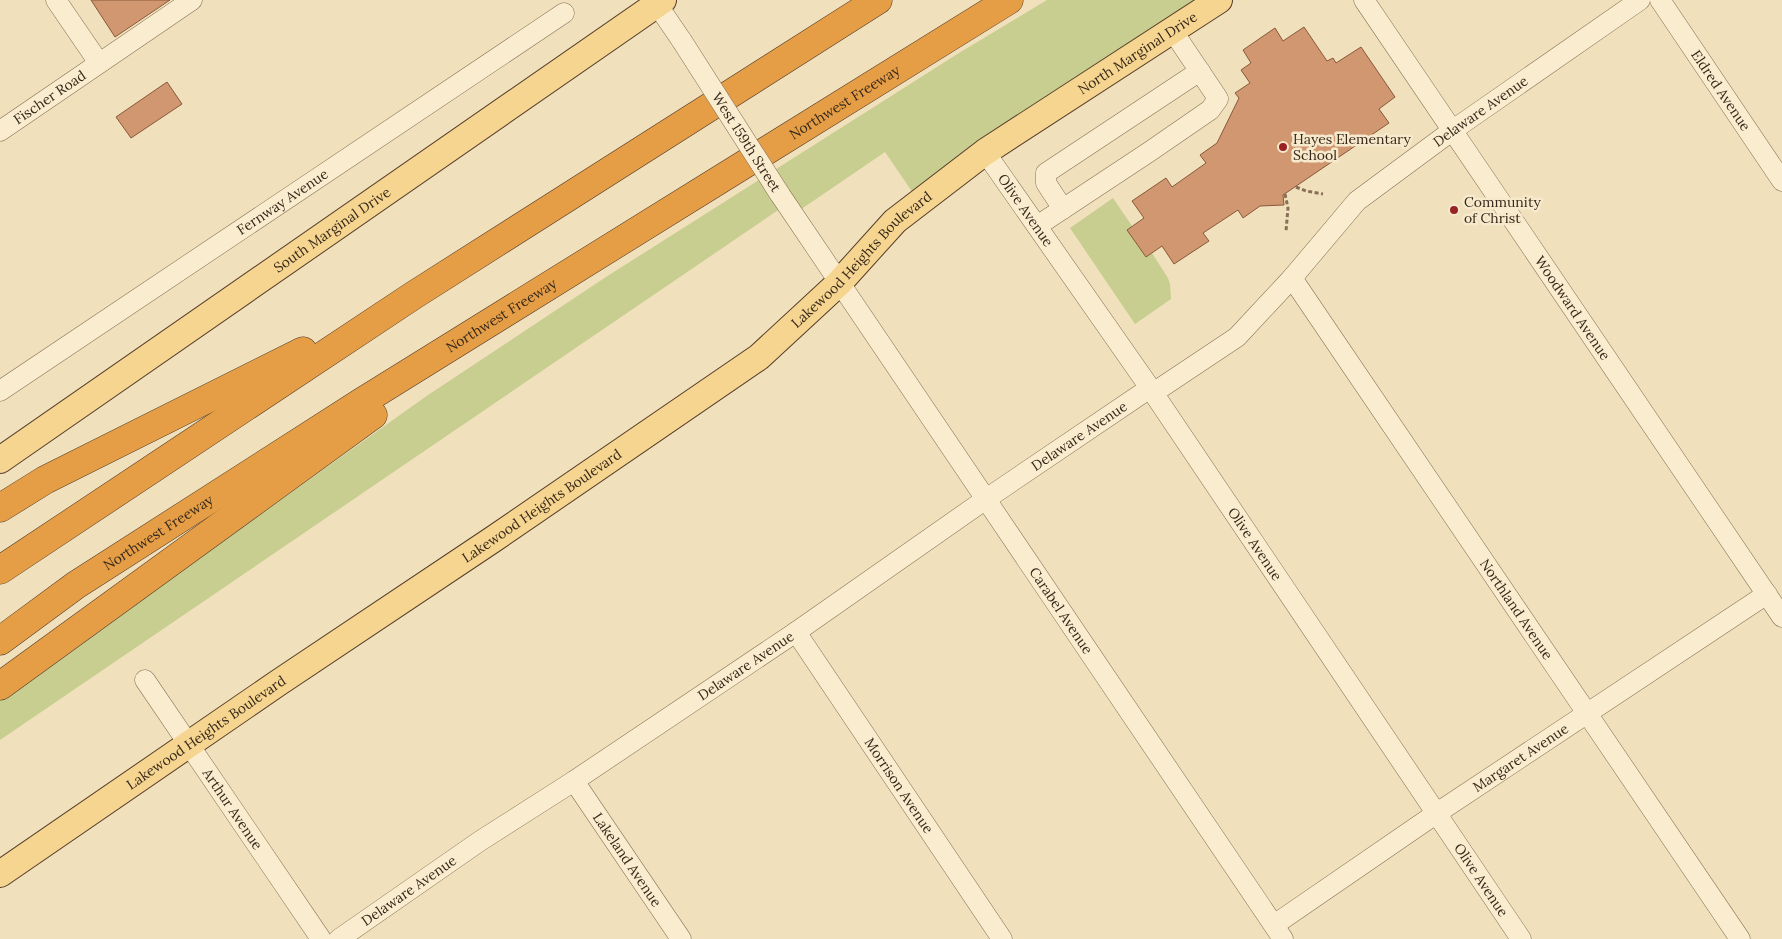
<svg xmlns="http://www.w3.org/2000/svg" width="1782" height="939" viewBox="0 0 1782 939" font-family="Lora,serif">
<rect width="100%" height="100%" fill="#f0e0bc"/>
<g fill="#c7ce90">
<polygon points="1047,0 1194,0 913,193 885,152 800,210 793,200 0,740 0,700 428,395 606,277 959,53"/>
<polygon points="1113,198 1132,226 1127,230 1146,257 1152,253 1168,278 1170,284 1171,299 1135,324 1070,228"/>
</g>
<g fill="#d09770" stroke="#88583a">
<polygon points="91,0 170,0 115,37"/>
<polygon points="1304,27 1327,61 1333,58 1336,63 1361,47 1395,97 1379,109 1389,123 1283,195 1284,205 1260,206 1243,218 1238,210 1203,233 1209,241 1174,264 1162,246 1146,257 1127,230 1144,218 1132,201 1166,178 1172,187 1206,163 1200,155 1217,143 1239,98 1235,93 1250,83 1241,70 1251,63 1243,50 1275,28 1283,41"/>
<polygon points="167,82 182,104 131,138 116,117"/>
</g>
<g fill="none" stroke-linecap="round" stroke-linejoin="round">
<defs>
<g id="minor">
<polyline points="56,0 99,63"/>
<polyline points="654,0 682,41"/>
<path id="s1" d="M1364,0l418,617"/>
<path id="s2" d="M1660,0l122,181"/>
<path id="s3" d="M0,131l192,-131"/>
<path id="s4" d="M985,152l165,236 371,551"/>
<path id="s5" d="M779,193l504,746"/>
<polyline points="1063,209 1046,183 1046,173 1200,71"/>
<polyline points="1037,226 1149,152 1210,110 1218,99 1215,94 1172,30"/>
<path id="s6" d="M1292,278l448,661"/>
<path id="s7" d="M0,391l564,-378"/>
<path id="s8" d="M1153,393l84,-56 55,-59 65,-77 96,-71 187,-130"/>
<path id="s9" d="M796,632l206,307"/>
<path id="s10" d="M145,680l176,259"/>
<path id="s11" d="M574,781l107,158"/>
<path id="s12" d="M1274,925l163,-112 330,-219"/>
<path id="s13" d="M339,939l141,-98 94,-60 222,-149 190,-133 164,-111"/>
</g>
<g id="major">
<path id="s14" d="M0,460l663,-460"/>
<path id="s15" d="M0,874l278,-191 214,-143 267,-183 80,-74 56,-62 90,-69 234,-152"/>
</g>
<g id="highway">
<polyline points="0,508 45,480 303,351"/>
<polyline points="0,570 414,295 878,0"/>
<path id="s16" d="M0,641l76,-56 284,-182 649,-403"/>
<polyline points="0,686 373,415"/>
</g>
</defs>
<use href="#minor" stroke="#886f55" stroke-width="21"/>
<use href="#major" stroke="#553d2a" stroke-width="28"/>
<use href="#highway" stroke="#553d2a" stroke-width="29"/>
<g stroke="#886f55" stroke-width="3" stroke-dasharray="4 2.5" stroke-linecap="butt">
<polyline points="1296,187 1306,191 1323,194"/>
<polyline points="1285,194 1288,208 1286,231"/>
</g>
<use href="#minor" stroke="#faedcf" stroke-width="20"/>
<use href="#major" stroke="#f6d590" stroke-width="26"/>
<use href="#highway" stroke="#e59e46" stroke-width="28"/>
<defs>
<g id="minor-bridge">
<path id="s17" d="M682,41l97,152"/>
</g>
</defs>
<use href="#minor-bridge" stroke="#886f55" stroke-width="21" stroke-linecap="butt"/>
<use href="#minor-bridge" stroke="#faedcf" stroke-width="20"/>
</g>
<g fill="#992224" stroke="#f7eacc" stroke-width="2">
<circle cx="1283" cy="147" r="5"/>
<circle cx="1454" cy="210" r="5"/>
</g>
<g text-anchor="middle" stroke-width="5" stroke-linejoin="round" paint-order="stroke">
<g font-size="14" fill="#36281a" stroke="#f7eacc">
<text dy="5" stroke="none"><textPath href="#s15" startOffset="1406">North Marginal Drive</textPath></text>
<text dy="5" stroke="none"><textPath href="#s2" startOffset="109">Eldred Avenue</textPath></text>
<text dy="5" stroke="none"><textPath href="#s3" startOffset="60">Fischer Road</textPath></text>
<text dy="5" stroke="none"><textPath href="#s16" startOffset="1002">Northwest Freeway</textPath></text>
<text dy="5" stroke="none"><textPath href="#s8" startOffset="435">Delaware Avenue</textPath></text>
<text dy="5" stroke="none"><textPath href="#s17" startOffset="120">West 159th Street</textPath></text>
<text dy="5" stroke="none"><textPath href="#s7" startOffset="340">Fernway Avenue</textPath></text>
<text dy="5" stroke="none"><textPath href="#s4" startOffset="71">Olive Avenue</textPath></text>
<text dy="5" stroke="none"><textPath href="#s14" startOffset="404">South Marginal Drive</textPath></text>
<text dy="5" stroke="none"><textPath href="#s15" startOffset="1060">Lakewood Heights Boulevard</textPath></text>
<text dy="5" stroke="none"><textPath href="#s1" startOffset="372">Woodward Avenue</textPath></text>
<text dy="5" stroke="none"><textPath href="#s16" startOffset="598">Northwest Freeway</textPath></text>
<text dy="5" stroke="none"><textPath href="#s13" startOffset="895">Delaware Avenue</textPath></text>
<text dy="5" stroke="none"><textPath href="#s15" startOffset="655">Lakewood Heights Boulevard</textPath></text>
<text dy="5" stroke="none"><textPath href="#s16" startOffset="192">Northwest Freeway</textPath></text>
<text dy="5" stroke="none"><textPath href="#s4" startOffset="476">Olive Avenue</textPath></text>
<text dy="5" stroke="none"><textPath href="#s6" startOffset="400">Northland Avenue</textPath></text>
<text dy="5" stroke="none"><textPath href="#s5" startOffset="504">Carabel Avenue</textPath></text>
<text dy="5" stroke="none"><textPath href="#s13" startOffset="490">Delaware Avenue</textPath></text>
<text dy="5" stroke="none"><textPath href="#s15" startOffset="250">Lakewood Heights Boulevard</textPath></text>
<text dy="5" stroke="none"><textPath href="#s12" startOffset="298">Margaret Avenue</textPath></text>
<text dy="5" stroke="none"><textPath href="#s9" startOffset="185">Morrison Avenue</textPath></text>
<text dy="5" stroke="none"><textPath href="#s10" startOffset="156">Arthur Avenue</textPath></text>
<text dy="5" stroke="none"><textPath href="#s11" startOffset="95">Lakeland Avenue</textPath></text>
<text dy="5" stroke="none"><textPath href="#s4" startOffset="881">Olive Avenue</textPath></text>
<text dy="5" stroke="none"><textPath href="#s13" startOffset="85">Delaware Avenue</textPath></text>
</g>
<g font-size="14" fill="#36281a" stroke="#f7eacc" text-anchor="start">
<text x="1293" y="144">Hayes Elementary<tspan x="1293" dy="16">School</tspan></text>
<text x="1464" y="207">Community<tspan x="1464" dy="16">of Christ</tspan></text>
</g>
</g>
</svg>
